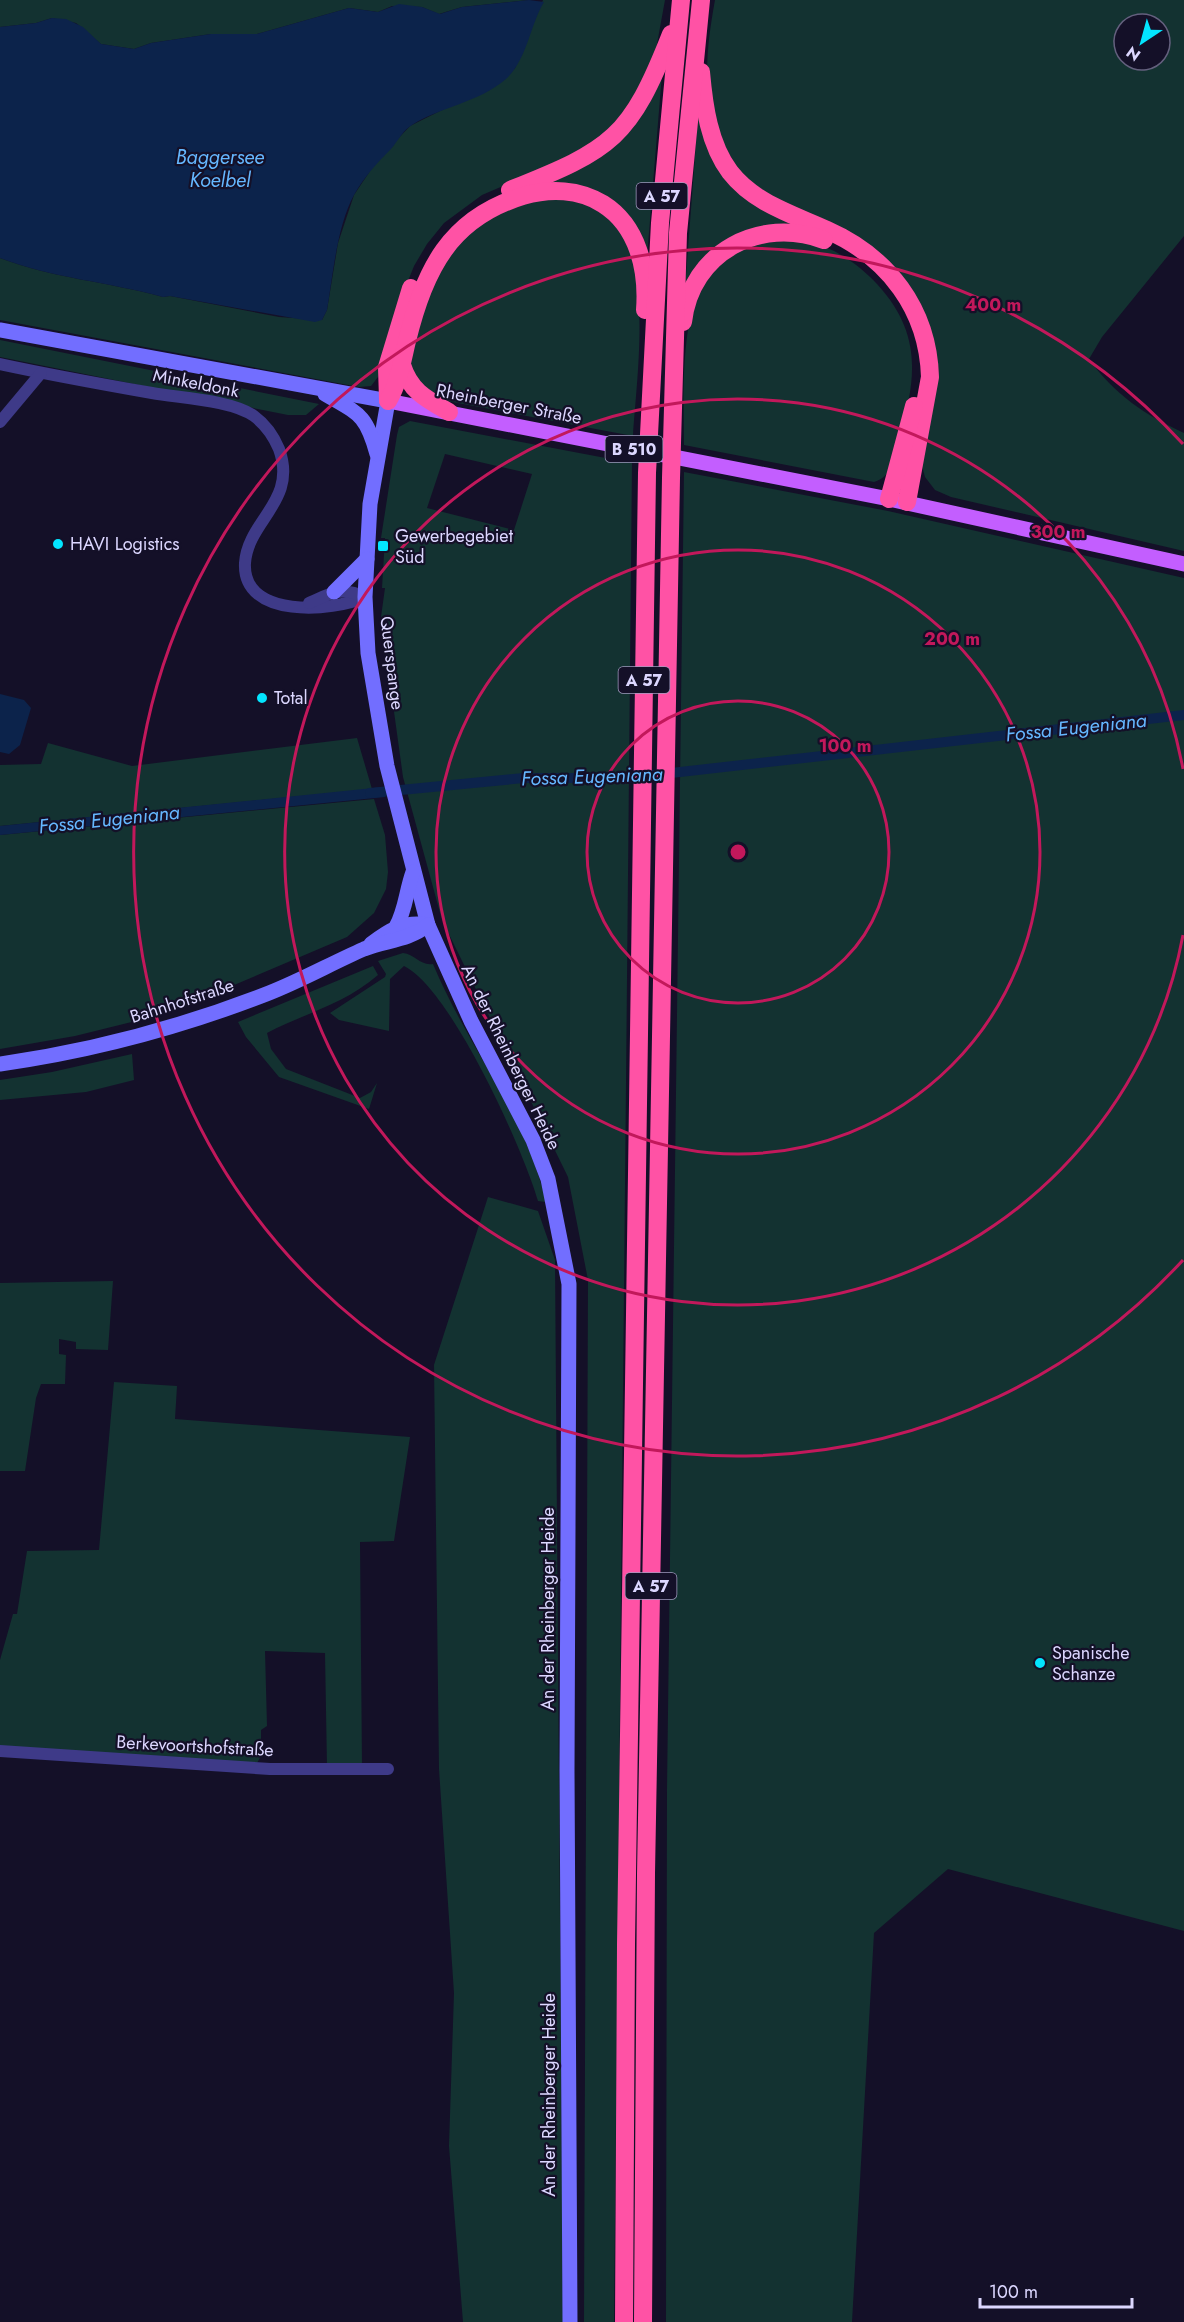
<svg xmlns="http://www.w3.org/2000/svg" width="1184" height="2322" viewBox="0 0 1184 2322" font-family="Jost,sans-serif">
<rect width="100%" height="100%" fill="#141028"/>
<g fill="#133231" fill-rule="evenodd">
<polygon points="0,0 529,0 462,7 439,14 422,7 392,6 378,12 349,8 257,34 211,34 151,43 134,49 101,44 76,23 52,18 36,23 0,27"/>
<path d="M543,0h122l-10,55 -20,46 -46,48 -107,46 -38,28 -17,21 -13,22 -16,40 -20,71 -7,9 -12,1 -359,-67v-62c52,20 109,24 163,39l7,-1 109,21 43,3 5,-10 11,-67 16,-48 22,-33 34,-36 96,-48 9,-10z"/>
<path d="M715,0h469v236l-82,101 -13,22c25,35 56,56 95,74v118l-233,-54 -16,-7 -10,-13 -3,-11 11,-67 -25,-113 -162,-107c-45,-60 -44,-107 -31,-179zM1124,24h36v36h-36z"/>
<polygon points="662,74 647,257 630,225 551,188 549,180 565,174"/>
<polygon points="698,116 716,159 804,227 763,230 685,289"/>
<path d="M565,198c16,5 32,9 45,21 45,39 26,162 23,217l-186,-35 -19,-6 -20,-31 23,-82 29,-42 39,-29 38,-12z"/>
<path d="M785,239c13,3 27,4 40,8 20,8 38,22 52,37 45,49 40,94 22,154 -4,17 -6,39 -25,44l-190,-37c0,-45 -6,-151 33,-181 19,-16 43,-22 68,-25z"/>
<polygon points="0,340 319,404 306,415 288,415 0,357"/>
<path d="M410,421l222,42 -18,1859h-30l4,-1042 -20,-103 -126,-257 -39,-143 -22,-160 4,-29h-3l3,-50h-4l16,-103 2,-8zM445,454l87,20 -18,56 -87,-22z"/>
<polygon points="684,472 888,511 1184,578 1184,1931 948,1869 874,1933 852,2322 666,2322 667,1790"/>
<polygon points="357,738 372,789 0,826 0,765 41,764 48,743 132,766"/>
<polygon points="374,799 385,835 388,872 386,889 374,913 347,937 168,1013 75,1036 0,1049 0,835"/>
<path d="M403,953c12,1 17,13 30,11 34,82 93,151 113,238l-8,-1c-15,-52 -87,-212 -134,-235l-14,13 -1,52 -50,-11 -9,-7 55,-36 1,-3 -8,-13z"/>
<path d="M373,966l5,9c-33,29 -73,38 -111,58l4,16 15,20 74,29 11,-6 6,-9 -8,26 -90,-32 -33,-40 -8,-15z"/>
<polygon points="132,1054 134,1080 86,1092 0,1100 0,1080 52,1072"/>
<polygon points="488,1197 538,1211 555,1260 563,2322 463,2322 449,2146 454,1993 439,1769 434,1365"/>
<polygon points="113,1281 108,1350 76,1349 76,1342 59,1339 59,1354 66,1355 65,1384 41,1384 36,1398 25,1471 0,1471 0,1283"/>
<polygon points="114,1382 177,1386 175,1419 410,1437 394,1541 360,1542 362,1767 327,1767 325,1653 265,1651 267,1726 261,1730 261,1756 257,1763 0,1749 0,1660 13,1614 17,1614 27,1551 99,1550"/>
</g>
<g fill="#0c234b">
<path d="M529,0l15,2c-14,23 -17,58 -38,77 -28,24 -64,27 -94,46 -9,5 -14,16 -21,24 -14,14 -27,28 -37,46 -17,31 -21,80 -27,115l-5,10 -7,2 -145,-26 -7,1c-54,-15 -111,-19 -163,-39v-231l36,-4 16,-5 14,1 17,8 18,17 33,5 17,-6 60,-9h46l92,-26 29,4 21,-8 23,3 18,7 22,-7z"/>
<polygon points="0,694 24,700 31,708 20,745 9,754 0,752"/>
<polygon points="383,787 385,797 0,835 0,826"/>
</g>
<g fill="none" stroke-linecap="round" stroke-linejoin="round">
<polyline stroke="#0c234b" stroke-width="10" points="370,793 524,778 627,778 1184,715"/>
<g stroke="#3e3a88" stroke-width="12">
<path d="M0,364c51,11 101,20 152,29 28,5 80,7 102,23 11,8 20,21 25,33 19,52 -31,71 -34,114 -3,56 88,49 120,34"/>
<polyline points="0,422 41,373"/>
<path d="M309,603c22,-10 33,-17 56,-6"/>
<polyline points="0,1751 270,1769 388,1769"/>
</g>
<g stroke="#726eff" stroke-width="15">
<polyline points="0,330 388,401 370,504 365,597 368,653 387,766 428,925 471,1021 533,1140 548,1179 569,1284 567,1770 570,2322"/>
<path d="M325,394c34,20 41,20 52,60"/>
<polyline points="334,592 367,559"/>
<path d="M396,927c10,-18 10,-36 17,-55"/>
<path d="M371,944c18,-14 33,-23 57,-19"/>
<path d="M0,1064c92,-13 182,-37 269,-71 33,-13 63,-30 95,-44 22,-9 44,-8 64,-24"/>
</g>
<polyline stroke="#c35eff" stroke-width="15" points="388,401 889,499 1184,564"/>
<g stroke="#ff52a5" stroke-width="18">
<path d="M701,72c3,34 8,72 29,100 24,31 62,42 97,58 61,27 101,79 103,147l-23,125"/>
<path d="M510,190c103,-41 120,-52 161,-156"/>
<path d="M683,322c8,-70 77,-106 141,-82"/>
<path d="M402,365c8,26 24,34 47,47"/>
<polyline points="388,400 387,367 411,288"/>
<path d="M388,401c11,-19 14,-39 19,-60 17,-71 43,-123 116,-145 27,-8 56,-7 80,8 35,22 45,66 42,106"/>
<polyline points="889,499 914,406"/>
<polyline points="624,2322 626,1945 647,473 660,223 681,0"/>
<polyline points="643,2322 646,1874 671,478 678,233 701,0"/>
</g>
</g>
<g fill="none" stroke="#c2185b" stroke-width="3">
<circle cx="738" cy="852" r="151"/>
<circle cx="738" cy="852" r="302"/>
<path d="M1183 935A453 453 0 1 1 1183 769"/>
<path d="M1183 1260A604 604 0 1 1 1183 444"/>
</g>
<g fill="#03e5ff" stroke="#141028" stroke-width="2">
<circle cx="58" cy="544" r="6"/>
<rect x="377" y="540" width="12" height="12" rx="3"/>
<circle cx="262" cy="698" r="6"/>
<circle cx="1040" cy="1663" r="6"/>
</g>
<g text-anchor="middle" stroke-width="4.5" stroke-linejoin="round" paint-order="stroke">
<g fill="#141028" stroke="#a09bbe" stroke-width="1.5">
<rect x="636.5" y="183" width="51" height="26" rx="4.5"/>
<rect x="605.5" y="436" width="57" height="26" rx="4.5"/>
<rect x="618.5" y="667" width="51" height="26" rx="4.5"/>
<rect x="625.5" y="1573" width="51" height="26" rx="4.5"/>
</g>
<g font-size="16" font-weight="bold" fill="#dcd7ff">
<text x="662" y="202">A 57</text>
<text x="634" y="455">B 510</text>
<text x="644" y="686">A 57</text>
<text x="651" y="1592">A 57</text>
</g>
<g font-size="18" fill="#dcd7ff" stroke="#141028">
<text transform="translate(196 383) rotate(11)" y="6">Minkeldonk</text>
<text transform="translate(509 404) rotate(11)" y="6">Rheinberger Straße</text>
<text transform="translate(392 663) rotate(83)" y="6">Querspange</text>
<text transform="translate(182 1001) rotate(-18)" y="6">Bahnhofstraße</text>
<text transform="translate(511 1057) rotate(64)" y="6">An der Rheinberger Heide</text>
<text transform="translate(548 1609) rotate(-90)" y="6">An der Rheinberger Heide</text>
<text transform="translate(195 1746) rotate(3)" y="6">Berkevoortshofstraße</text>
<text transform="translate(549 2095) rotate(-90)" y="6">An der Rheinberger Heide</text>
</g>
<g font-size="18" fill="#dcd7ff" stroke="#141028" text-anchor="start">
<text x="395" y="542">Gewerbegebiet<tspan x="395" dy="21">Süd</tspan></text>
<text x="70" y="550">HAVI Logistics</text>
<text x="274" y="704">Total</text>
<text x="1052" y="1659">Spanische<tspan x="1052" dy="21">Schanze</tspan></text>
</g>
<g font-size="20" font-style="italic" fill="#65b7ff" stroke="#141028">
<text x="220" y="164">Baggersee<tspan x="220" dy="23">Koelbel</tspan></text>
<text transform="translate(1076 727) rotate(-6)" y="7">Fossa Eugeniana</text>
<text transform="translate(592 776) rotate(-2)" y="7">Fossa Eugeniana</text>
<text transform="translate(109 819) rotate(-6)" y="7">Fossa Eugeniana</text>
</g>
</g>
<circle cx="738" cy="852" r="9" fill="#c2185b" stroke="#141028" stroke-width="3"/>
<g font-size="18" text-anchor="middle" font-weight="bold" fill="#c2185b" stroke="#141028" stroke-width="4.5" stroke-linejoin="round" paint-order="stroke">
<text x="993" y="311">400 m</text>
<text x="1058" y="538">300 m</text>
<text x="952" y="645">200 m</text>
<text x="845" y="752">100 m</text>
</g>
<g transform="translate(1142 42) rotate(216)"><circle r="28" fill="#141028" stroke="#64607e" stroke-width="1.5"/>
<path d="M0-4.5L10 22L0 15L-10 22Z" fill="#03e5ff"/>
<text y="-9" font-size="16" font-weight="bold" text-anchor="middle" fill="#dcd7ff">N</text>
</g>
<path d="M980 2298v9h152v-9" fill="none" stroke="#dcd7ff" stroke-width="3"/>
<text x="989" y="2298" font-size="18" fill="#dcd7ff" stroke="#141028" stroke-width="4.5" paint-order="stroke">100 m</text>
</svg>
